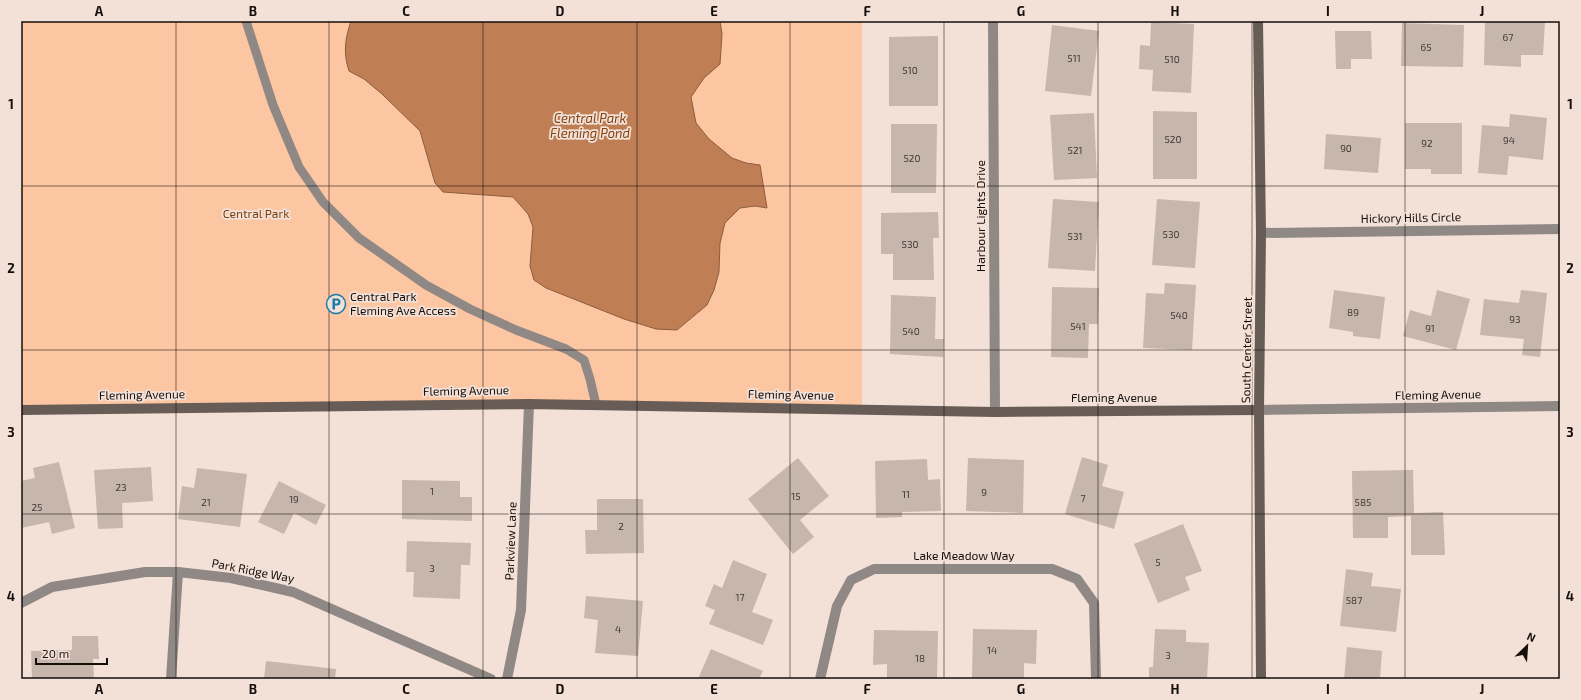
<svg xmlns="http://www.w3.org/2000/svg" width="1581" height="700" viewBox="0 0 1581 700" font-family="'Exo 2',sans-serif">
<rect width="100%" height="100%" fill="#f3e1d7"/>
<polygon fill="#fdc6a3" points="21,21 862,21 862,409 596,405 21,411"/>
<path fill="#bf7e54" stroke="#8c5d3e" d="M351,21h369l2,13 -2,30 -16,14 -13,19 5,26 13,16 23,19 14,5 14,2 7,43 -12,-2 -15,2 -15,15 -5,20 -1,29 -5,18 -7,15 -30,25 -21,-1 -32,-10 -78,-31 -12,-8 -4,-14 3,-39 -5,-13 -15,-17 -70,-5 -8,-9 -15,-52 -38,-37 -18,-15 -15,-8c-6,-18 -4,-32 2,-50z"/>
<g fill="#c7b6ac">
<polygon points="1485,21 1545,21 1543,55 1521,55 1521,67 1484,65"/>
<polygon points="1151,22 1194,24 1191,93 1152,91 1153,70 1139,69 1140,45 1150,46"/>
<polygon points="1402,23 1464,25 1463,67 1401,66"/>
<polygon points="1052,25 1099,31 1091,96 1045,91"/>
<polygon points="1335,31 1371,31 1372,59 1351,59 1351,69 1336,69"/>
<polygon points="938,36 938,106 889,106 889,37"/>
<polygon points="1153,111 1197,112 1197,179 1153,179"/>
<polygon points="1094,113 1097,178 1054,180 1050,115"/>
<polygon points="1510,114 1547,118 1543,160 1509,156 1507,175 1478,173 1482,125 1509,127"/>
<polygon points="1405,123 1462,123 1462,174 1431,174 1431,169 1405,169"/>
<polygon points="891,124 937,124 936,193 891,193"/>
<polygon points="1326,134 1381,138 1378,173 1324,169"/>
<polygon points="1053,199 1099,202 1095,271 1048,268"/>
<polygon points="1157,199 1200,202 1195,268 1152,265"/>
<polygon points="938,212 939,238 933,238 934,280 893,280 893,254 881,254 881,213"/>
<polygon points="1165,283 1196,285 1192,350 1143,348 1146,293 1164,294"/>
<polygon points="1052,287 1099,288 1098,324 1089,324 1088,358 1051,357"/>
<polygon points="1334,290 1385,297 1380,339 1353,336 1353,332 1329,328"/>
<polygon points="1437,290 1470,299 1456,350 1403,336 1410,310 1431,316"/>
<polygon points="1521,290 1547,293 1540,357 1522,355 1524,339 1480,335 1484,299 1519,303"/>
<polygon points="891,295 936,297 935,339 944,339 943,357 890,354"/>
<polygon points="1082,457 1108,465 1102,486 1124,492 1114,529 1065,514"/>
<polygon points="798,458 829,496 800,520 814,537 793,554 748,499"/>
<polygon points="968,458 1024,460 1023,513 966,511"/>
<polygon points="927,459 928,480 940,479 941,511 902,512 902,517 876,518 875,461"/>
<polygon points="59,462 75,528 52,534 49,522 21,528 21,481 35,478 33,468"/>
<polygon points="151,467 153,501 122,503 123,528 98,529 94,470"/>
<polygon points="197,468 247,474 240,527 178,519 182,486 194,488"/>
<polygon points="1413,470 1414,513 1443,512 1445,555 1411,555 1411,516 1388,517 1388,538 1353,538 1352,471"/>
<polygon points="402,480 460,481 460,497 472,497 472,521 402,519"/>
<polygon points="279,481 326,505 316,525 294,513 284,534 258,522"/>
<polygon points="597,499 643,499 644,553 586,554 585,530 597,530"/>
<polygon points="1183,524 1202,571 1185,577 1190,590 1158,603 1134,544"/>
<polygon points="407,541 471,543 470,565 461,565 460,599 413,597 414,572 406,572"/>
<polygon points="733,560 767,574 752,612 773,620 763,645 709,624 715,610 705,606 714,584 722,588"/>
<polygon points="1346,569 1373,573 1371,586 1401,589 1396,632 1340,626"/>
<polygon points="586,596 643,601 638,656 595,653 598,620 584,618"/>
<polygon points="973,629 1037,630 1036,664 1024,663 1024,679 972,679"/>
<polygon points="1155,629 1186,630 1186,642 1209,643 1207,679 1149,679 1149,667 1153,667"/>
<polygon points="874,630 938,631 937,679 887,679 887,664 873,665"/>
<polygon points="72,636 98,636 99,659 93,659 94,679 32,679 31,651 72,650"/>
<polygon points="1347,647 1382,651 1380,679 1344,679"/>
<polygon points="711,649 763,671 759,679 698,679"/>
<polygon points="266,661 336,669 335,679 264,679"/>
</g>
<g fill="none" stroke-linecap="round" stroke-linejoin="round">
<polyline stroke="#8f8884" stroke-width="9" points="246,21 273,105 299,167 323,202 359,238 426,285 470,309 516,330 566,349 584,360 590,379 596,405"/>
<g stroke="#8f8884" stroke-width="10">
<polyline points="993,21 995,412"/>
<polyline points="1261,233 1560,229"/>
<polyline points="1259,410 1560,406"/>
<polyline points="21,603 52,587 145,572 178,572 231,578 293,592 491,679"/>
<polyline points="171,679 178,572"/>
<polyline points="507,679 521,610 529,404"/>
<polyline points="820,679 837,606 851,580 874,569 1052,569 1077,579 1094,603 1096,679"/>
</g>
<g stroke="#675c56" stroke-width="10">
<polyline points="1258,21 1261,233 1259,410 1261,679"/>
<polyline points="21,410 529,404 995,412 1259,410"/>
</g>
</g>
<path fill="none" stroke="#150f0c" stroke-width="1" stroke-opacity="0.55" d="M176,21v658M329,21v658M483,21v658M637,21v658M790,21v658M944,21v658M1098,21v658M1252,21v658M1405,21v658M21,186h1539M21,350h1539M21,514h1539"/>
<defs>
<symbol id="parking-ring" viewBox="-11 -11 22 22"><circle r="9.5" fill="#f3e1d7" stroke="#1a7da9" stroke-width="1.5"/><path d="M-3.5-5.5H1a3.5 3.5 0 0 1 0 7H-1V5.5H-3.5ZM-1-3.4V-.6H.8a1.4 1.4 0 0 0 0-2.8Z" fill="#1a7da9"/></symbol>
</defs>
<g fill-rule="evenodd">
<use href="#parking-ring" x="325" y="293" width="22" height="22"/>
</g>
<g text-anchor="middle" stroke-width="3.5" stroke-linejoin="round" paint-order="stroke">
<g font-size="10" fill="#423934">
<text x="1508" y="41">67</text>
<text x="1426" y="51">65</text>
<text x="1074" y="62">511</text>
<text x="1172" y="63">510</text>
<text x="910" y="74">510</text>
<text x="1173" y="143">520</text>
<text x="1509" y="144">94</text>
<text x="1427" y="147">92</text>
<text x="1346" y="152">90</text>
<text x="1075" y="154">521</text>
<text x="912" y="162">520</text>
<text x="1171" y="238">530</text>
<text x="1075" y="240">531</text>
<text x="910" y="248">530</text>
<text x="1353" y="316">89</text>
<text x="1179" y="319">540</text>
<text x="1515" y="323">93</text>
<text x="1078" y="330">541</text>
<text x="1430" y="332">91</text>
<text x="911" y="335">540</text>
<text x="121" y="491">23</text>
<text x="432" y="495">1</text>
<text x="984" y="496">9</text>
<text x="906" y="498">11</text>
<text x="796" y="500">15</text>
<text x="1083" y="502">7</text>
<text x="294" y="503">19</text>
<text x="206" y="506">21</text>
<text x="1363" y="506">585</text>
<text x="37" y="511">25</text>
<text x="621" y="530">2</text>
<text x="1158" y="566">5</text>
<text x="432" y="572">3</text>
<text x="740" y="601">17</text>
<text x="1354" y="604">587</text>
<text x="618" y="633">4</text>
<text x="992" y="654">14</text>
<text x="1168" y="659">3</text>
<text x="920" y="662">18</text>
</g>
<g font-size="12" fill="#7d400d" stroke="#f3e1d7">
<text x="256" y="218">Central Park</text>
</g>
<g font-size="12" fill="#150f0c" stroke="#f3e1d7">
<text transform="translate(981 216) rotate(-90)" y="4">Harbour Lights Drive</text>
<text transform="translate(1411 218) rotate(-1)" y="4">Hickory Hills Circle</text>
<text transform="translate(1247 350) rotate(-89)" y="4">South Center Street</text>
<text transform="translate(466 391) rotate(-1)" y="4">Fleming Avenue</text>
<text transform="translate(142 395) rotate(-1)" y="4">Fleming Avenue</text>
<text transform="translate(791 395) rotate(1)" y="4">Fleming Avenue</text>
<text transform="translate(1438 395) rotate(-1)" y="4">Fleming Avenue</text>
<text x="1114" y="402">Fleming Avenue</text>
<text transform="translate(511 541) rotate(-88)" y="4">Parkview Lane</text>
<text x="964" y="560">Lake Meadow Way</text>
<text transform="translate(253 571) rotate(11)" y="4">Park Ridge Way</text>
</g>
<g font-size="12" fill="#150f0c" stroke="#f3e1d7" text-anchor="start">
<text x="350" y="301">Central Park<tspan x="350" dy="14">Fleming Ave Access</tspan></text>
</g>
<g font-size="13" font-style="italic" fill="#804312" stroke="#f3e1d7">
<text x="590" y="123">Central Park<tspan x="590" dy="15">Fleming Pond</tspan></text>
</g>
</g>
<rect width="1581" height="700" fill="none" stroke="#f3e1d7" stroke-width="44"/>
<g transform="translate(1527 646) rotate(25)" stroke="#f3e1d7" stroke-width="3" paint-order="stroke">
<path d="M0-3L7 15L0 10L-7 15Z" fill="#150f0c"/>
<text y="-6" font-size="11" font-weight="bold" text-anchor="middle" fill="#150f0c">N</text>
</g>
<path d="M36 658v6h71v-6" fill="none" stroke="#150f0c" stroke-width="2"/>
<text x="42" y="658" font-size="12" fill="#150f0c" stroke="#f3e1d7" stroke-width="3" paint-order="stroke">20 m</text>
<rect x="22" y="22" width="1537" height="656" fill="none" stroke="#150f0c" stroke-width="1.5"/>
<g font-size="13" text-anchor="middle" font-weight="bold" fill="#150f0c">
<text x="99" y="16">A</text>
<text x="253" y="16">B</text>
<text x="406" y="16">C</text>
<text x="560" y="16">D</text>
<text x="714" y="16">E</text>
<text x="867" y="16">F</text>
<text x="1021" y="16">G</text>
<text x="1175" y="16">H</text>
<text x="1328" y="16">I</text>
<text x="1482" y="16">J</text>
<text x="11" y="109">1</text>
<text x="1570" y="109">1</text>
<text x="11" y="273">2</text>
<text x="1570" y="273">2</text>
<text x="11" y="437">3</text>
<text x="1570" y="437">3</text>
<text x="11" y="601">4</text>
<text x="1570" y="601">4</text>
<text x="99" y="694">A</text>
<text x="253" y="694">B</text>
<text x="406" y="694">C</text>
<text x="560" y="694">D</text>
<text x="714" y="694">E</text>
<text x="867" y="694">F</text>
<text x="1021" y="694">G</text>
<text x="1175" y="694">H</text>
<text x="1328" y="694">I</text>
<text x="1482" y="694">J</text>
</g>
</svg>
